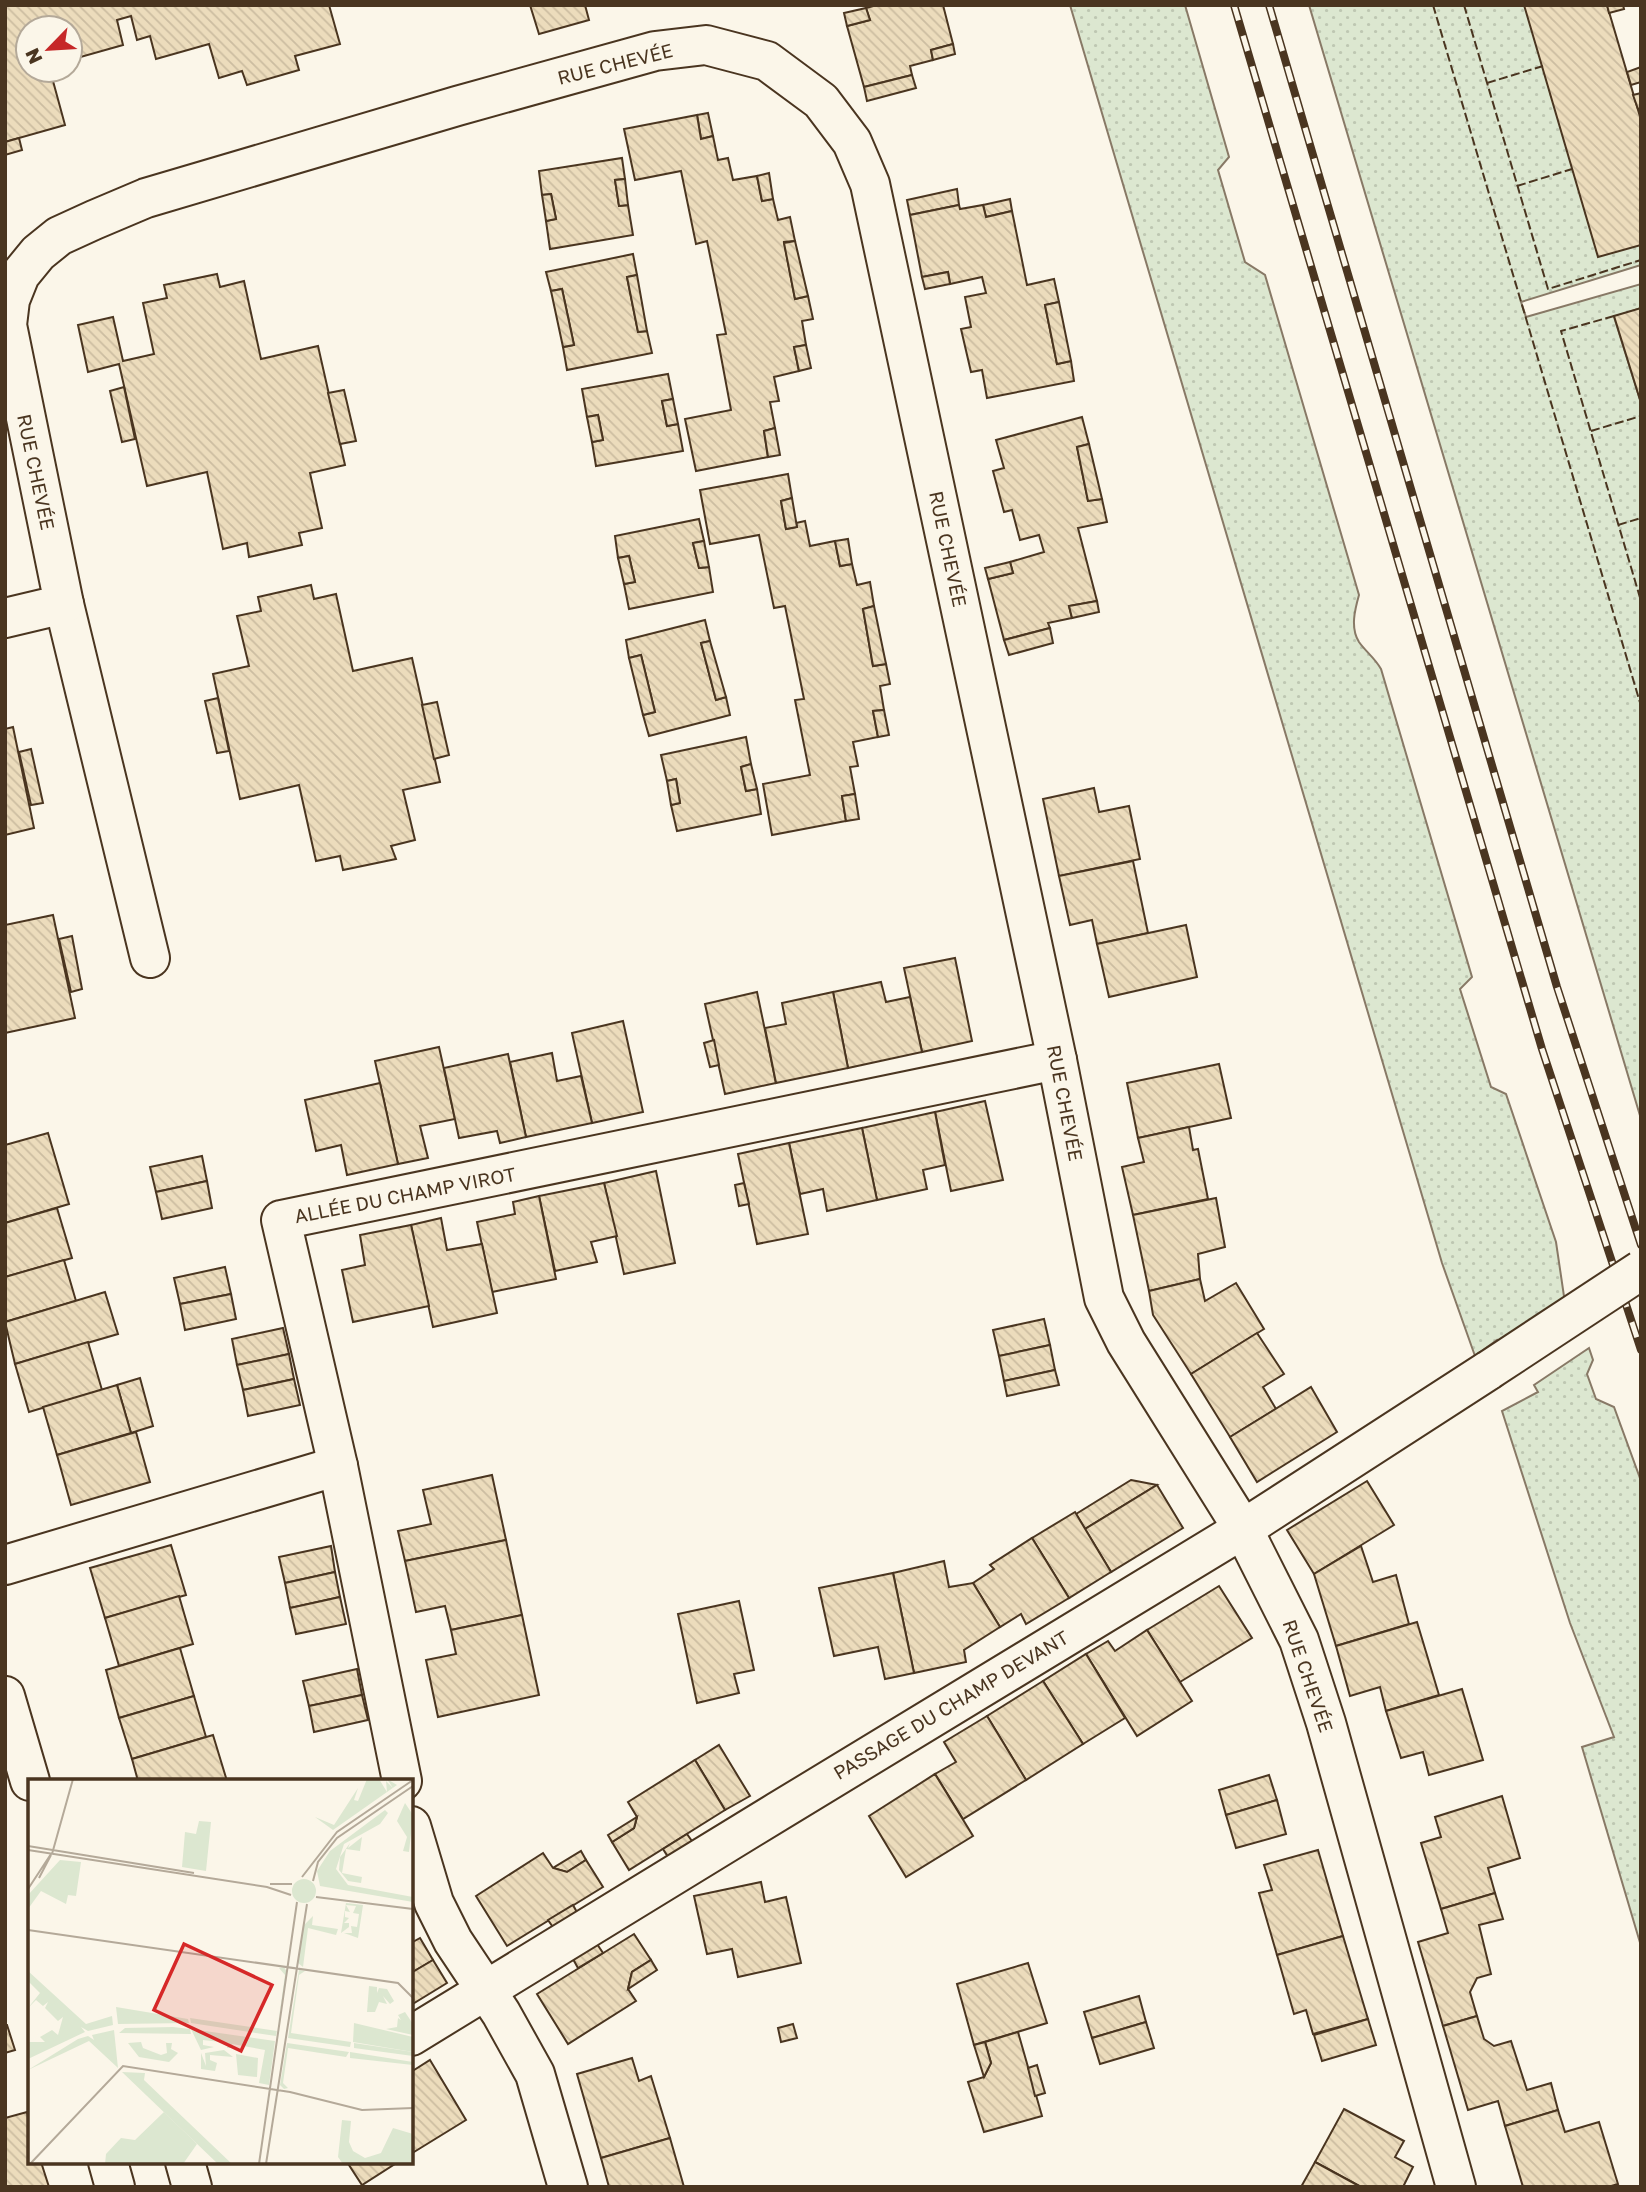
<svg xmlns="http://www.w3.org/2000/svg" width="1646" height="2192" viewBox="0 0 1646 2192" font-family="'Golos Text',sans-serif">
<defs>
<pattern id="grass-dots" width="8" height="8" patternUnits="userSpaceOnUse" patternTransform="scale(1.75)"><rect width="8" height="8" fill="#dce7d0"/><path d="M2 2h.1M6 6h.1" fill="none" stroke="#bec7b2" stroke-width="1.8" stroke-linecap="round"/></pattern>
<pattern id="building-back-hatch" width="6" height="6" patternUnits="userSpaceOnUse" patternTransform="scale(1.75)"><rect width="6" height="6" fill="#ecdcbc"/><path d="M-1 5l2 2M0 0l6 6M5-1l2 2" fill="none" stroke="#ccbda1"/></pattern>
</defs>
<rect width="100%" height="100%" fill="#fbf6e9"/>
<g fill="url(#grass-dots)" stroke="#887966" stroke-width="2">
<path d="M1070,5h115l44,152 -11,13 27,92 20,13 94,320c-4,14 -9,33 0,47 7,10 16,16 22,27l91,308 -12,12 31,98 15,7 50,148 9,61 -64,43 -4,-6 -22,16 -33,-93z"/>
<polygon points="1309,5 1524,5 1641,245 1641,265 1521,302 1526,317 1641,284 1641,308 1614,317 1641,403 1641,1119"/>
<polygon points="1589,1348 1593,1360 1587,1374 1596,1399 1614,1407 1641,1481 1641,1946 1582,1747 1614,1737 1570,1623 1502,1411 1538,1392 1534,1385"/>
</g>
<g fill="url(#building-back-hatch)" stroke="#4a3520" stroke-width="2">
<polygon points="5,5 329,5 340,44 295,56 299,70 247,85 242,71 219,78 209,44 156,59 150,36 137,40 131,16 117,20 123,45 70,60 70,28 28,28 28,70 50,70 65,125 5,142"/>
<polygon points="530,5 585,5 589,20 539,34"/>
<polygon points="877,5 943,5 953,44 931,50 933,60 910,66 912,75 864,87 847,26 870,20 866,8"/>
<polygon points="1524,5 1607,5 1641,120 1641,245 1598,257"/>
<polygon points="1607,5 1623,5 1624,9 1609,13"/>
<polygon points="866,8 870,20 847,26 844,13"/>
<polygon points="953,44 955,54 933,60 931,50"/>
<polygon points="1641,67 1641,82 1631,85 1627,72"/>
<polygon points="912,75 916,88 867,101 864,87"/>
<polygon points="1641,93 1641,108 1638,109 1633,95"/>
<polygon points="708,113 713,136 701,139 697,115"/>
<polygon points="697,115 701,139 713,136 718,160 728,158 733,180 757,176 762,201 773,199 778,220 790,217 795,241 784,242 795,299 808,296 813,319 802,321 806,345 794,347 799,371 774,377 779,401 770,402 775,428 764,431 768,457 696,471 685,419 731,410 717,335 726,334 707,241 696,244 681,171 635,180 624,129"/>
<polygon points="19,138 22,150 5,155 5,142"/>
<polygon points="622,158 625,179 615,180 619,206 628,205 633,235 550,249 546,221 556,219 551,194 542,195 539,171"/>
<polygon points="769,173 773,199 762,201 757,176"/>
<polygon points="625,179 628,205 619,206 615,180"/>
<polygon points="957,189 959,205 910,215 907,200"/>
<polygon points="551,194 556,219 546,221 542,195"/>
<polygon points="1010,199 1012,211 986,217 983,205"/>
<polygon points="959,205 960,209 983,205 986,217 1012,211 1027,285 1054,279 1059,302 1045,305 1057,364 1071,361 1074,381 987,398 982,370 971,372 961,329 971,327 965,297 986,293 982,277 950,284 948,272 922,277 910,215"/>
<polygon points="795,241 808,296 795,299 784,243"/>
<polygon points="633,254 637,275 627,277 638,332 647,331 652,353 567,370 563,347 574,345 562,289 551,291 546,272"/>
<polygon points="948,272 950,284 925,289 922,277"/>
<polygon points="217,274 220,287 244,281 261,359 318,346 345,465 310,473 322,528 299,533 302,545 249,557 247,543 223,549 207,472 147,486 119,364 88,372 78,325 113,317 123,361 154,354 143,303 167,298 164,285"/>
<polygon points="637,275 647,331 638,332 627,277"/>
<polygon points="562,289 574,345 563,347 551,291"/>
<polygon points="1059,302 1071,361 1057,364 1045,305"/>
<polygon points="1641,308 1641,403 1614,316"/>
<polygon points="806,345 811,368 799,371 794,347"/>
<polygon points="668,374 673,399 662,401 667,426 678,424 683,451 596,466 592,442 603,440 598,415 587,417 582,389"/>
<polygon points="124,387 135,439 122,442 110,391"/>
<polygon points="344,390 356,441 340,444 328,393"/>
<polygon points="673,399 678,424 667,426 662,401"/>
<polygon points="598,415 603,440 592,442 587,417"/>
<polygon points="1082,417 1089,444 1077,447 1088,501 1102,499 1107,522 1078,528 1097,601 1069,606 1072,618 1048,623 1050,628 1004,640 988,579 1013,573 1010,562 1044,552 1039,535 1020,540 1012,510 1004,512 993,471 1004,468 996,440"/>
<polygon points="775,428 780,455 768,457 764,431"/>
<polygon points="1089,444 1102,499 1088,501 1077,447"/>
<polygon points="788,474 792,498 781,501 786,529 797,527 796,523 805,521 810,546 835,541 840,566 852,564 857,585 870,582 874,606 863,609 873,666 886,664 890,684 880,686 884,710 873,711 878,737 853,742 858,766 850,767 855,794 842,796 846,821 772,835 763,784 810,775 795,700 804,699 785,606 774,608 759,535 710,544 700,490"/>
<polygon points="792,498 797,527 786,529 781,501"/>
<polygon points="699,519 704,541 693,543 699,568 709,567 713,592 629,609 624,584 635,582 629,556 618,558 615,536"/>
<polygon points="848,539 852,564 840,566 835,541"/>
<polygon points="704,541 709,567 699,568 693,543"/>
<polygon points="629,556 635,582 624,584 618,558"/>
<polygon points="1010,562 1013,573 988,579 985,568"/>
<polygon points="311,585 314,599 336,594 353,671 412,658 440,782 403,790 415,840 391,846 396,859 343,870 340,856 316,861 299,785 240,799 213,674 249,666 237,616 261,611 258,597"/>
<polygon points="1097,601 1099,612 1072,618 1069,606"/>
<polygon points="874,606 886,664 873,666 863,609"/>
<polygon points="705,620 710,641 701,643 716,700 726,697 730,715 649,736 643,715 655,712 641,655 629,658 626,640"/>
<polygon points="1050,628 1053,643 1009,655 1004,640"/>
<polygon points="710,641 726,697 716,700 701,643"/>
<polygon points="641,655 655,712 643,715 629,658"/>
<polygon points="218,698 229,751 217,753 205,701"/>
<polygon points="437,702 449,755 434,759 422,705"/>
<polygon points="884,710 889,735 878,737 873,711"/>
<polygon points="13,727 34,828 5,835 5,729"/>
<polygon points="746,737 751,764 741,767 746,791 757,789 761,814 677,831 671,805 680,803 676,779 667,781 661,755"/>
<polygon points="31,749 43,803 31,805 19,752"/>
<polygon points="751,764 757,789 746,791 741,767"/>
<polygon points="676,779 680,803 671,805 667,781"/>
<polygon points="1094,788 1099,812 1129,806 1140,859 1059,876 1043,799"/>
<polygon points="855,794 859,819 846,821 842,796"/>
<polygon points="1133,861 1148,933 1097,944 1092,920 1070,925 1059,876"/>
<polygon points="53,915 75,1018 5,1033 5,925"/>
<polygon points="1186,925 1197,977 1109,997 1097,944"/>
<polygon points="72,936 82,989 71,992 59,939"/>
<polygon points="955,958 972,1041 922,1052 904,968"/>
<polygon points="881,982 886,1002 910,997 922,1052 848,1068 833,992"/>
<polygon points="757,992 776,1083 725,1094 705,1004"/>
<polygon points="833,992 848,1068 776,1083 765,1028 786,1024 782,1003"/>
<polygon points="623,1021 643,1112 592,1123 572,1033"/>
<polygon points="714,1040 719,1065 710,1067 704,1043"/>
<polygon points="439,1047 455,1119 420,1126 428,1158 398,1164 375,1061"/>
<polygon points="552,1053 557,1081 581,1076 592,1123 526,1137 510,1062"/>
<polygon points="508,1054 526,1137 500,1143 497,1131 459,1138 444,1068"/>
<polygon points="1219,1064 1231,1118 1138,1138 1127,1083"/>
<polygon points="380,1083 398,1164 347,1175 341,1145 316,1151 305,1100"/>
<polygon points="985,1101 1003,1180 951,1191 935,1112"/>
<polygon points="935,1112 945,1165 923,1170 927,1189 877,1200 862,1128"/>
<polygon points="1189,1127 1193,1150 1198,1149 1208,1199 1133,1215 1122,1167 1144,1162 1138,1138"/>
<polygon points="862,1128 877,1200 827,1211 823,1189 800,1194 789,1143"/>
<polygon points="48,1133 69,1204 5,1223 5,1145"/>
<polygon points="789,1143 808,1234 757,1244 738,1154"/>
<polygon points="202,1156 207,1181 156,1192 150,1167"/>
<polygon points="656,1171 675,1263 624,1274 604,1183"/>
<polygon points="207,1181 212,1208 162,1219 156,1192"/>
<polygon points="604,1183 617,1236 591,1242 597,1262 555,1271 539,1196"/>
<polygon points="744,1183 749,1204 739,1206 735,1185"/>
<polygon points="539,1196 556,1279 492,1292 477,1222 515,1214 513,1202"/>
<polygon points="1216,1198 1225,1247 1198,1254 1200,1279 1149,1291 1133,1215"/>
<polygon points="57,1208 72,1258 5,1277 5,1223"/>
<polygon points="441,1218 447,1250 482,1244 497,1313 433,1327 411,1225"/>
<polygon points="411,1225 429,1306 353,1322 342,1270 365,1265 360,1235"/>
<polygon points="64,1260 76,1301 5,1322 5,1277"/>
<polygon points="225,1267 231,1294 180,1304 174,1278"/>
<polygon points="1200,1279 1205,1301 1236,1283 1264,1329 1191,1374 1153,1315 1149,1291"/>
<polygon points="105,1292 118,1334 15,1364 5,1322"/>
<polygon points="231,1294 236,1319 185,1330 180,1304"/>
<polygon points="1044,1319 1050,1345 999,1356 993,1330"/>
<polygon points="283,1328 289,1354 237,1365 232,1339"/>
<polygon points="1257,1333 1284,1374 1263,1387 1276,1409 1230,1437 1191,1374"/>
<polygon points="88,1342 102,1390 29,1412 15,1364"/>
<polygon points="1050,1345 1055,1370 1004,1381 999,1356"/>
<polygon points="289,1354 294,1379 243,1390 237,1365"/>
<polygon points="1055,1370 1059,1385 1007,1396 1004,1381"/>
<polygon points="140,1378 153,1426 131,1433 117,1385"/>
<polygon points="294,1379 300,1405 248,1416 243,1390"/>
<polygon points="117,1385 131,1433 57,1455 43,1407"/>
<polygon points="1311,1387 1337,1432 1257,1482 1230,1437"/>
<polygon points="136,1432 150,1482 71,1505 57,1455"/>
<polygon points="492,1475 506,1540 405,1561 398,1531 431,1524 423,1490"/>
<polygon points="1131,1480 1157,1485 1085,1529 1076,1514"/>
<polygon points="1367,1481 1394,1525 1314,1574 1287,1530"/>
<polygon points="1157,1485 1183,1528 1111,1572 1085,1529"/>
<polygon points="1075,1512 1111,1572 1069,1598 1032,1538"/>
<polygon points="1032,1538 1069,1598 1026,1624 1021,1614 1000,1627 973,1583 994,1569 990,1565"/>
<polygon points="506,1540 522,1615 451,1630 445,1606 416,1612 405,1561"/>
<polygon points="171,1545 186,1595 105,1618 90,1568"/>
<polygon points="331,1546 335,1572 285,1583 279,1557"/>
<polygon points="1361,1546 1373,1582 1396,1575 1409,1624 1336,1646 1314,1574"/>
<polygon points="944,1561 949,1587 973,1583 1000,1627 964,1650 966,1662 914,1673 893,1573"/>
<polygon points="335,1572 340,1597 290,1608 285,1583"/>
<polygon points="893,1573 914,1673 885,1679 878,1647 834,1656 819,1588"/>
<polygon points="1219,1586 1252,1638 1180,1682 1147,1630"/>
<polygon points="179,1596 193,1644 119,1666 105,1618"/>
<polygon points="340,1597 346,1624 296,1634 290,1608"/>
<polygon points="739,1601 754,1670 734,1674 739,1693 697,1703 678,1614"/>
<polygon points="522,1615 539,1695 438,1717 426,1660 456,1654 451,1630"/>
<polygon points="1417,1622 1439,1695 1386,1711 1380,1687 1350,1696 1336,1646"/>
<polygon points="1147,1630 1192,1701 1137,1736 1086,1654 1108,1641 1115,1651"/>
<polygon points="180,1648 194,1696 119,1718 106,1670"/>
<polygon points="1086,1654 1125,1718 1083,1744 1043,1681"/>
<polygon points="357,1669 362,1695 309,1706 303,1681"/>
<polygon points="1043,1681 1083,1744 1026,1780 987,1716"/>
<polygon points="1462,1689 1483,1760 1429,1775 1423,1752 1401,1758 1386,1711"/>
<polygon points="362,1695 368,1720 314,1732 309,1706"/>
<polygon points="194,1696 206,1737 132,1759 119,1718"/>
<polygon points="987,1716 1026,1780 963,1819 935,1774 956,1762 944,1742"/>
<polygon points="213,1735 227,1781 138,1781 132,1759"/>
<polygon points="719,1745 750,1796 725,1810 695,1760"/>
<polygon points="695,1760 725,1810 629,1870 612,1842 634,1828 637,1817 628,1802"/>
<polygon points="935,1774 973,1836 906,1877 869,1816"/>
<polygon points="1269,1775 1277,1800 1226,1815 1219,1790"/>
<polygon points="1502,1796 1520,1858 1488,1868 1495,1893 1441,1909 1421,1843 1441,1837 1435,1817"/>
<polygon points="1277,1800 1286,1834 1236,1848 1226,1815"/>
<polygon points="637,1817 634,1828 612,1842 608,1835"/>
<polygon points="687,1834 694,1844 670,1860 663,1849"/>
<polygon points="1318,1850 1343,1936 1277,1955 1259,1893 1272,1890 1264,1865"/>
<polygon points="581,1851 586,1860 567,1872 553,1868"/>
<polygon points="543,1853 553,1868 567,1872 586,1860 603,1887 507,1946 476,1896"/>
<polygon points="761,1882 765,1902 786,1897 801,1963 738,1977 732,1949 707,1954 694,1896"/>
<polygon points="1495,1893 1503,1919 1479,1925 1491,1974 1477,1978 1470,1992 1477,2016 1443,2026 1418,1942 1448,1933 1441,1909"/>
<polygon points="573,1905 579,1916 555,1930 548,1920"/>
<polygon points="634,1934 651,1960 632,1972 628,1989 636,2001 568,2044 537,1994"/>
<polygon points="1343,1936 1368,2019 1313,2034 1306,2010 1294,2014 1277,1955"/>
<polygon points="420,1938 433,1960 411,1973 411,1943"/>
<polygon points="597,1944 603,1953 578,1968 573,1959"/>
<polygon points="433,1960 447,1983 411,2005 411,1973"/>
<polygon points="651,1960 657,1970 628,1989 632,1972"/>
<polygon points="1028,1963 1047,2023 974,2045 957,1984"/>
<polygon points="1139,1996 1146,2022 1092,2038 1084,2012"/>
<polygon points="1477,2016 1484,2039 1494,2046 1511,2041 1527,2090 1551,2083 1558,2110 1505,2126 1498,2101 1468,2110 1443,2026"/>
<polygon points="1368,2019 1376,2045 1322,2061 1314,2035"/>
<polygon points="1146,2022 1154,2048 1100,2064 1092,2038"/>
<polygon points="793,2024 797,2038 781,2042 778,2028"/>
<polygon points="5,2025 7,2025 15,2050 5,2053"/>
<polygon points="1018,2032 1042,2116 984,2132 968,2082 984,2077 991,2063 985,2042"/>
<polygon points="985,2042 991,2063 984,2077 974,2045"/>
<polygon points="632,2058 639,2081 651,2076 670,2138 601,2158 577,2074"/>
<polygon points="430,2060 466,2120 414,2152 411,2148 411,2072"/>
<polygon points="1037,2065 1045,2093 1035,2096 1028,2068"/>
<polygon points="1344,2109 1404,2141 1395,2157 1413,2167 1403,2187 1361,2187 1315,2162"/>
<polygon points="1558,2110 1565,2132 1599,2122 1618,2184 1608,2187 1523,2187 1505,2126"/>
<polygon points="27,2112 30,2123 30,2162 41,2162 49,2187 5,2187 5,2118"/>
<polygon points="670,2138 684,2187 609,2187 601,2158"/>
<polygon points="347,2162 398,2162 362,2185"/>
<polygon points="1315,2162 1361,2187 1301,2187"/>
</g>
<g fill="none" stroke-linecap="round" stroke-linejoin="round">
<defs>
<polyline id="pedestrian" points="411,2036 777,1812 1243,1529 1489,1370"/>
<g id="minor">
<polyline points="64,604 150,958"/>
<polyline points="5,618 64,604 7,325 10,300 20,275 38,253 59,236 94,220 146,198 457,106 655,51 706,45 767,61 821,101 852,142 870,184 1057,1060 1104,1298 1126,1342 1243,1529 1299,1640 1326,1723 1456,2187"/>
<polyline points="5,1565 338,1466"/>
<polyline points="402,1781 338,1466 281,1220 1057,1060"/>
<polyline points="411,1826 434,1903 453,1941 501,2013 535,2074 568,2187"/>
</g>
<g id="tertiary">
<polyline points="5,1696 30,1781"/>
<polyline points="108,2162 115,2187"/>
<polyline points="185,2162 192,2187"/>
</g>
</defs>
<use href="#pedestrian" stroke="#4a3520" stroke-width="42"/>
<use href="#minor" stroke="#4a3520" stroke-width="42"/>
<use href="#tertiary" stroke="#4a3520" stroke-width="42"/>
<use href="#pedestrian" stroke="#fbf6e9" stroke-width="38"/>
<use href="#minor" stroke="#fbf6e9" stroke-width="38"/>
<use href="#tertiary" stroke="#fbf6e9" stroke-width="38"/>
<defs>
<g id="rail">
<polyline points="1234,5 1542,1049 1641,1350"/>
<polyline points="1269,5 1557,987 1641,1245"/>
</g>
</defs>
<use href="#rail" stroke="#4a3520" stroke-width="8"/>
<use href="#rail" stroke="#fbf6e9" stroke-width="5" stroke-dasharray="16" stroke-linecap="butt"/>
<defs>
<polyline id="pedestrian-bridge" points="1489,1370 1641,1270"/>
</defs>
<use href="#pedestrian-bridge" stroke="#4a3520" stroke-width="42" stroke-linecap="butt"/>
<use href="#pedestrian-bridge" stroke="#fbf6e9" stroke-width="38"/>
<g stroke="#4a3520" stroke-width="2" stroke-dasharray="9 3.5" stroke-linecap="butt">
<polyline points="1433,5 1641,706"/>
<polyline points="1464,5 1548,289 1641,260"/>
<polyline points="1487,83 1543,66"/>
<polyline points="1517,186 1572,169"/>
<polyline points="1614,316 1561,331 1641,601"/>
<polyline points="1591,431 1641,416"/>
<polyline points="1618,525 1641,518"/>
</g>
</g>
<g text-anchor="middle" stroke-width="5" stroke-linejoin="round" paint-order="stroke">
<g font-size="19" fill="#4a3520" stroke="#fbf6e9">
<text transform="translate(615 64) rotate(-14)" y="7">RUE CHEVÉE</text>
<text transform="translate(36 472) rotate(78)" y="7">RUE CHEVÉE</text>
<text transform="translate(948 549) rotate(78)" y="7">RUE CHEVÉE</text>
<text transform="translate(1065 1103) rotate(79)" y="7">RUE CHEVÉE</text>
<text transform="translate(405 1195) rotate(-11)" y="7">ALLÉE DU CHAMP VIROT</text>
<text transform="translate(1308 1676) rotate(71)" y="7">RUE CHEVÉE</text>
<text transform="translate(951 1705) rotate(-31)" y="7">PASSAGE DU CHAMP DEVANT</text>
</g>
</g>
<g transform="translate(28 1779)">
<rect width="385" height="385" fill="#fbf6e9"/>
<path d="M339,0h12l8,13 -1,-11 7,7 -6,-9 10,6 -64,45 -18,-13 19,8 24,-37 -4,12 4,1zM377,24l8,12 -4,37 -6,-1 4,-14 -10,-16zM357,31l3,3 -8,11 -36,20 -8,25 12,16 65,12v5l-93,-16 -3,-15 13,-20zM171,42l12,1 -5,49 -24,-4 3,-35 11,2zM334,58l-2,14 -14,-2 -4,24 20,4 -1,6 -13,-2 -9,-11 1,-13 10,-14 -2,5zM264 112a12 12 0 1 1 24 0a12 12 0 1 1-24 0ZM318,124l17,2 -5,33 -14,-5h8l-1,-7 6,1 2,-13 -6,-1 3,-7 -10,-1 4,7 -5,-1v6l4,1 -5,5h5v4l-8,6zM285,137l-1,9 26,4 -2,6 -28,-7 -5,39 -5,-4 5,-37zM256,188l3,5 -11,64 -85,-13 -1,-5 87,13 8,-56 -6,-7zM271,191l6,1 -6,4 -8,58 60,9 -1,5 -62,-9zM0,192l58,53 26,-8 1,9 -25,6 -7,-4 4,5 -57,27v-17h17l-5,-5 12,-7 6,5 5,-18 -5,4 -13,-13 3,-6 -5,4 -7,-6 -8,8 12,-15 -12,-12zM341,207l8,1v6l2,-5 8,1 7,12 -4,3 -7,-8 4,8 -8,-2 -4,10h-8zM88,228l72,12 1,4 -71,1zM377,233l8,12v11l-27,-6 11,-2 1,-9 3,2 -3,-5zM145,248l17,2 1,5 -72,-1 6,-5zM163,250l84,12 -6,44 -10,-2 6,-33 -33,-6 2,4h-7l2,-5 -26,-3v5l11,2 -13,3zM86,251l4,38 -29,-27 -61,29 50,-31 10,-3 6,4 -2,-5zM113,263l2,6 18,7 6,-2 -1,-10h6l-1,6 7,4 -9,9 -30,-5 -11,-14zM259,264l62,9 -3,5 -58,-9 -5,35 5,5 -4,1 -4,-4zM326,264l59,9v4l-59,-8zM196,271l9,7 -23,-2v5l7,3 -2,8 -14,-2v-16l5,13 -1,-13zM322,273l63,10v3l-63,-7zM208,275l22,4 -1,19 -19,-2zM94,293l23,1 -1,7 88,84h-14z" fill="#dce7d0"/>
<path d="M32,81l21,2 -5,34 -8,-1 -2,9 -25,-13 -13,18v-14zM326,244l59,14v15l-60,-10zM314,341l9,1 -2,21 4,9 12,7 16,-5 12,-25 20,6v30h-70l-5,-7z" fill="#dce7d0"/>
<path d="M136,333l33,32 -14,20h-78l1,-10 15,-16 14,2z" fill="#dce7d0"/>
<path fill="none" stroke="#b4a999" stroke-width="2" d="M0,67l166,27M0,71l239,37 24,8M24,75l21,-75M274,98l35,-45 76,-52M11,99l12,-23M285,102l5,-19 19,-24 76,-52M242,105h22M0,110l23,-35M288,118l97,12M0,151l370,53 15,15M2,385l93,-98 167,26 72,18 51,-2M231,385l38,-262M238,385l41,-260"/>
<path fill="#d62828" fill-opacity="0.15" stroke="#d62828" stroke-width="3.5" d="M156,165l88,41 -31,66 -87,-41z"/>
<rect width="385" height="385" fill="none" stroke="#4a3520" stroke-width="3.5"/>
</g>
<rect width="1646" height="2192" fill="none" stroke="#4a3520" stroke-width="14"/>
<g transform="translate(49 49) rotate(245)"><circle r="33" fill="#fbf6e9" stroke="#b4a999" stroke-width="2"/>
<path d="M0-5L12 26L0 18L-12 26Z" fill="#c62828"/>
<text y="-10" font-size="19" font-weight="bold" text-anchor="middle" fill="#4a3520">N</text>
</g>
</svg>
